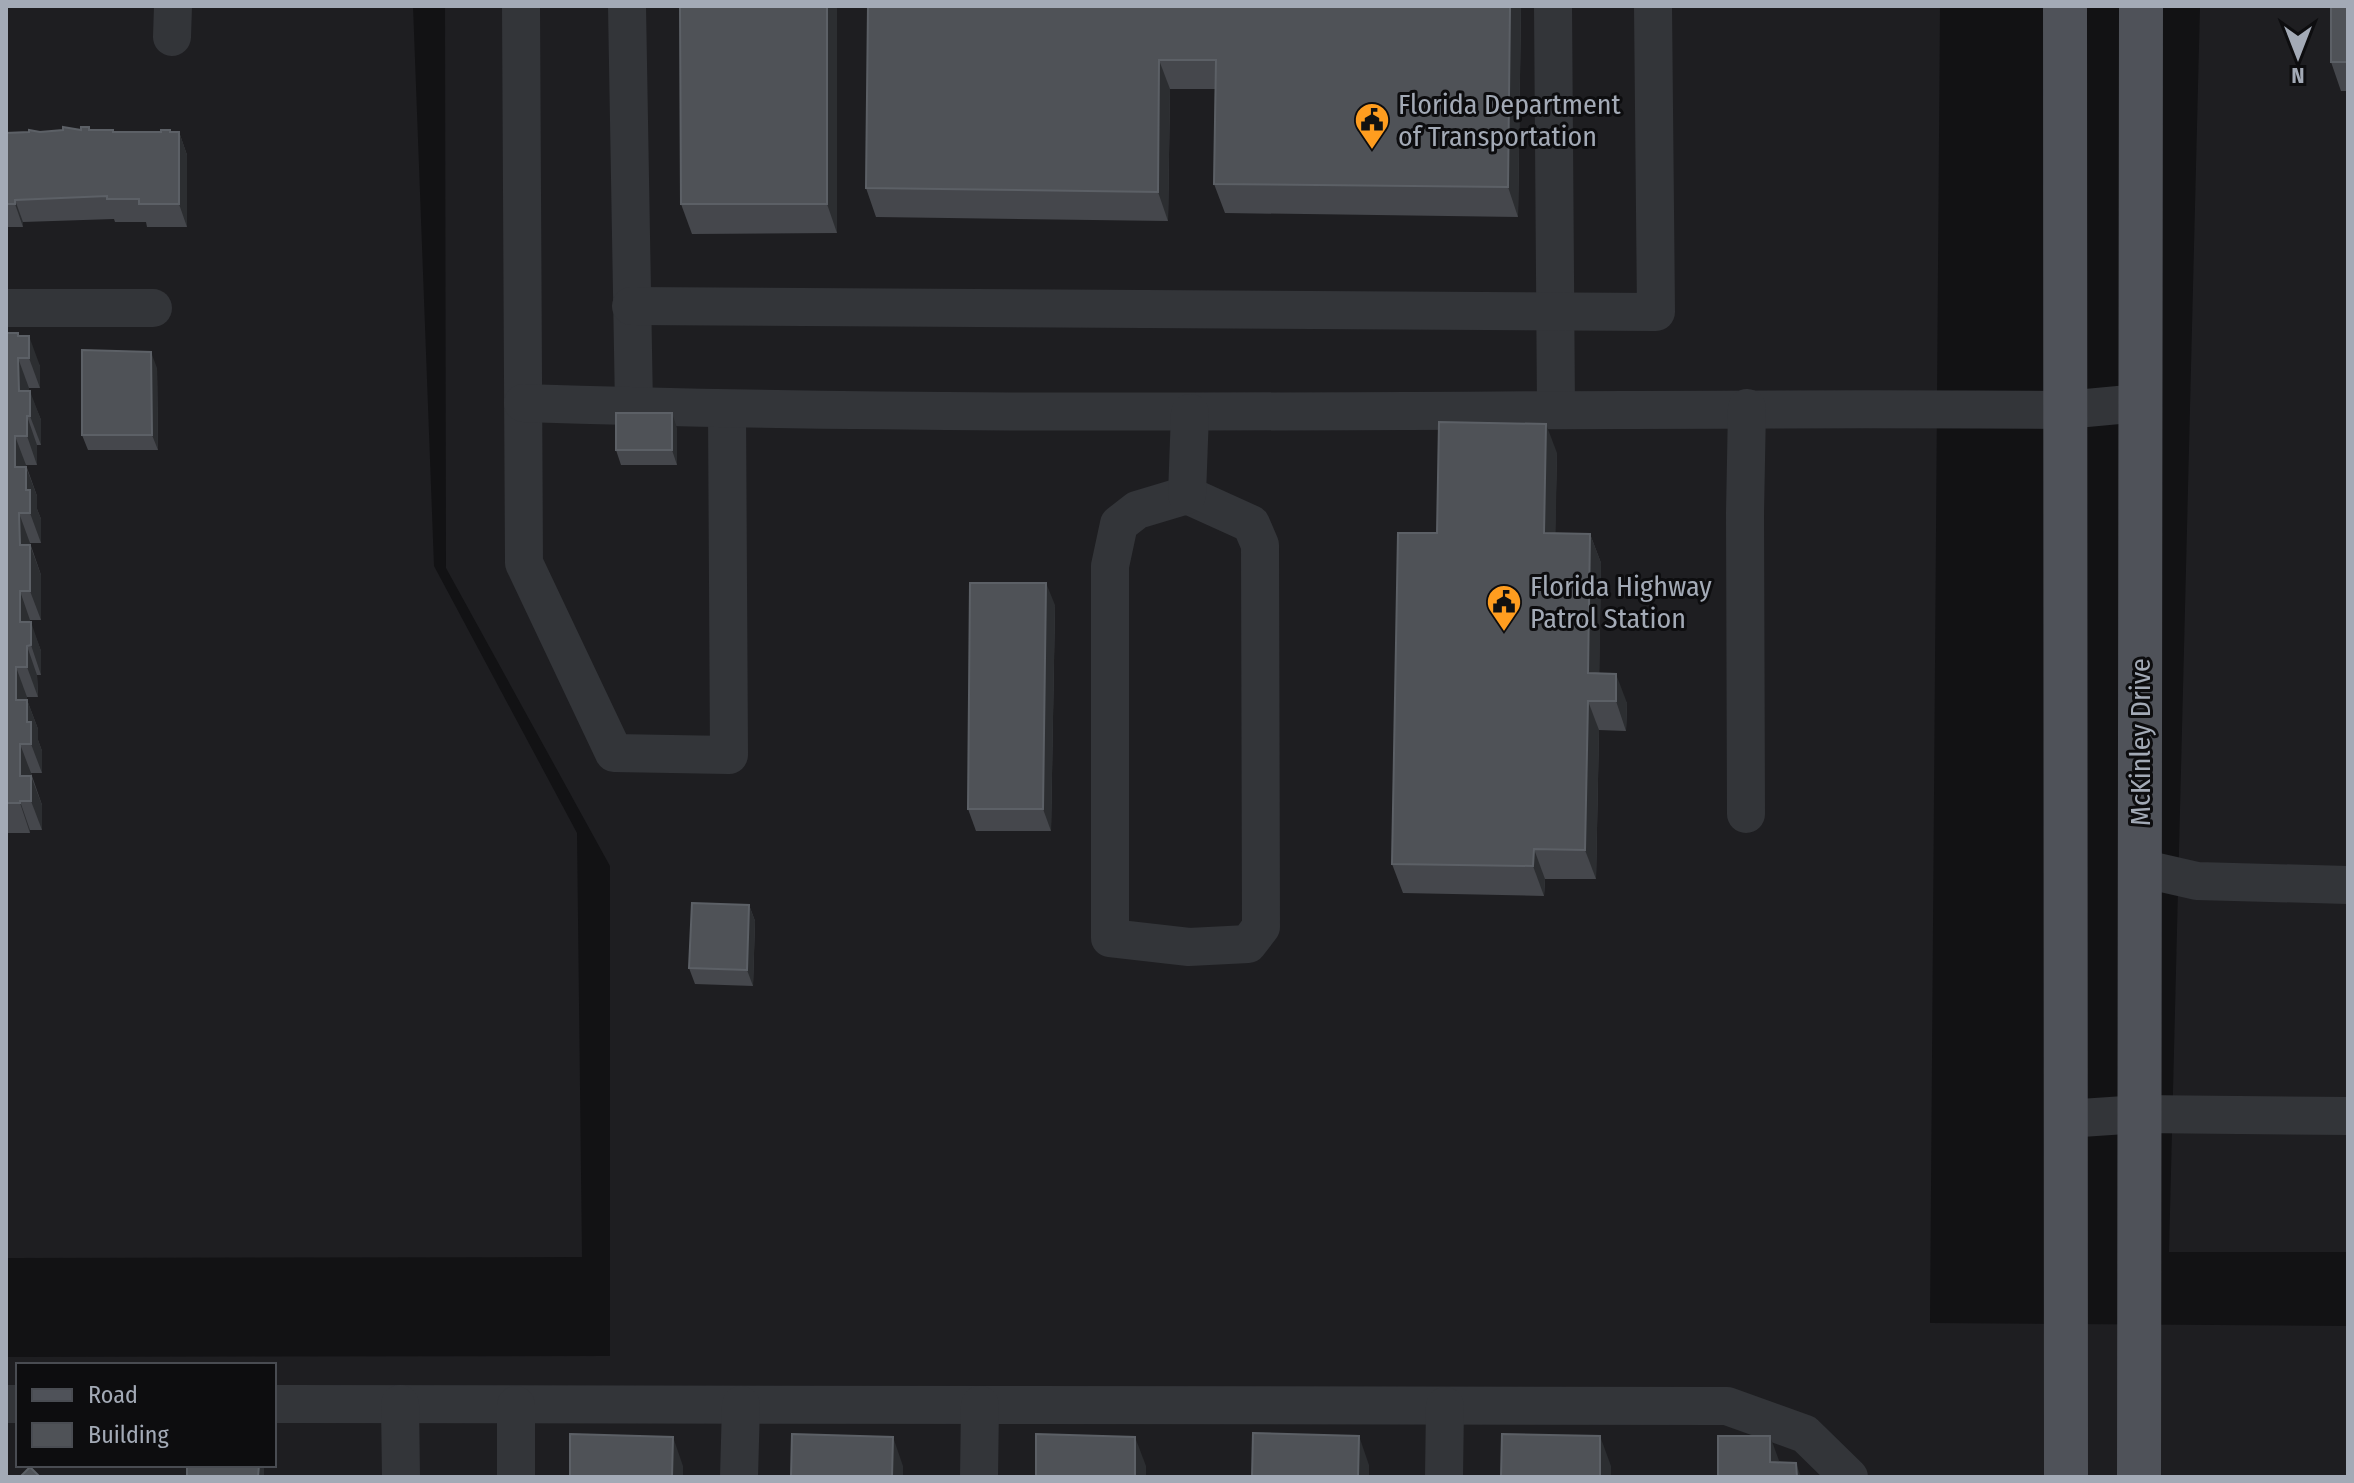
<svg xmlns="http://www.w3.org/2000/svg" width="2354" height="1483" viewBox="0 0 2354 1483" font-family="'Fira Sans Condensed',sans-serif">
<rect width="100%" height="100%" fill="#121214"/>
<g fill="#1e1e21" fill-rule="evenodd">
<polygon points="6,6 413,6 434,566 577,833 582,1257 6,1258"/>
<path d="M445,6h1495l-10,1317 418,3v151h-2342v-120l604,-1v-490l-164,-298zM18,1365h256v100h-256z"/>
<polygon points="2200,6 2348,6 2348,1252 2169,1252"/>
</g>
<g fill="none" stroke-linecap="round" stroke-linejoin="round">
<g stroke="#333539" stroke-width="38">
<polyline points="521,6 524,563 614,753 729,755 727,410"/>
<polyline points="627,6 634,407"/>
<polyline points="1553,6 1556,409"/>
<polyline points="172,37 173,6"/>
<polyline points="631,306 1656,312 1653,6"/>
<polyline points="6,308 153,308"/>
<path d="M523,403c514,17 1028,3 1542,7l75,-7"/>
<polygon points="1187,495 1251,524 1260,545 1261,927 1248,944 1189,947 1110,938 1110,566 1119,524 1137,510"/>
<polyline points="1187,495 1190,413"/>
<polyline points="1746,814 1745,513 1747,408"/>
<polyline points="2140,868 2197,881 2348,885"/>
<polyline points="2066,1119 2140,1114 2348,1116"/>
<polyline points="6,1404 18,1404"/>
<polyline points="274,1404 1727,1406 1805,1434 1849,1477"/>
<polyline points="400,1404 401,1477"/>
<polyline points="516,1477 516,1405"/>
<polyline points="739,1477 741,1405"/>
<polyline points="979,1477 980,1405"/>
<polyline points="1444,1477 1445,1406"/>
</g>
<g stroke="#4f5259" stroke-width="44">
<polyline points="2065,6 2066,1477"/>
<polyline points="2139,1477 2141,6"/>
</g>
</g>
<g fill="#45474c">
<polygon points="837,6 837,233 692,234 681,204"/>
<polygon points="868,6 1521,6 1518,217 1225,213 1214,184 1215,89 1170,89 1168,221 876,217 866,188"/>
<polygon points="2348,6 2348,91 2341,91 2331,62"/>
<polygon points="81,130 113,130 114,132 161,132 170,130 171,132 179,132 187,155 187,227 147,227 146,222 115,222 114,219 23,222 23,227 6,227 6,133 40,132"/>
<polygon points="6,333 20,336 40,366 40,388 29,388 29,391 41,420 41,445 37,445 37,465 26,465 37,496 37,509 41,519 41,543 30,543 41,575 41,620 30,620 30,622 41,651 41,675 37,675 38,697 27,697 27,700 38,729 38,740 42,751 42,773 31,773 42,805 42,830 30,830 30,833 6,833"/>
<polygon points="157,368 158,450 88,450 82,435"/>
<polygon points="677,428 677,465 621,465 616,450"/>
<polygon points="1557,453 1555,534 1590,534 1601,563 1599,673 1627,703 1626,731 1599,730 1596,879 1545,879 1544,896 1403,893 1392,864 1437,533"/>
<polygon points="1055,605 1051,831 976,831 968,809"/>
<polygon points="749,905 755,921 753,986 695,984 689,968"/>
</g>
<g fill="#2c2e31">
<polygon points="827,6 837,6 837,233 827,204"/>
<polygon points="1510,6 1521,6 1518,217 1508,187"/>
<polygon points="1159,60 1170,89 1168,221 1158,192"/>
<polygon points="179,132 187,155 187,227 179,204"/>
<polygon points="15,200 23,222 23,227 15,204"/>
<polygon points="29,336 40,366 40,388 29,358"/>
<polygon points="151,352 157,368 158,450 152,435"/>
<polygon points="18,358 29,388 30,416 19,391"/>
<polygon points="30,391 41,420 41,445 30,416"/>
<polygon points="672,413 677,428 677,465 672,450"/>
<polygon points="27,416 37,445 37,465 27,436"/>
<polygon points="1546,424 1557,453 1555,563 1544,533"/>
<polygon points="15,436 26,465 26,496 15,467"/>
<polygon points="26,467 37,496 37,509 41,519 41,543 30,513 26,490"/>
<polygon points="19,513 30,543 30,572 30,545 41,575 41,620 30,591 20,545"/>
<polygon points="1590,534 1601,563 1599,702 1588,673"/>
<polygon points="1046,583 1055,605 1051,831 1043,809"/>
<polygon points="20,591 30,620 30,646 20,622"/>
<polygon points="31,622 41,651 41,675 31,645"/>
<polygon points="27,646 37,675 38,697 27,667"/>
<polygon points="16,667 27,697 27,729 16,700"/>
<polygon points="1616,674 1627,703 1626,731 1616,701"/>
<polygon points="27,700 38,729 38,740 42,751 42,773 31,744 27,722"/>
<polygon points="1588,701 1599,730 1596,879 1585,850"/>
<polygon points="20,744 31,773 31,801 20,776"/>
<polygon points="31,776 42,805 42,830 31,801"/>
<polygon points="20,801 30,830 30,833 20,803"/>
<polygon points="1534,849 1545,879 1544,896 1533,866"/>
<polygon points="749,905 755,921 753,986 747,970"/>
<polygon points="1359,1436 1369,1465 1369,1477 1358,1477"/>
<polygon points="1600,1436 1611,1466 1611,1477 1600,1477"/>
<polygon points="1770,1436 1781,1466 1770,1462"/>
<polygon points="673,1437 683,1466 683,1477 672,1477"/>
<polygon points="893,1437 903,1466 903,1477 892,1477"/>
<polygon points="1135,1437 1146,1466 1146,1477 1135,1477"/>
<polygon points="1796,1463 1801,1477 1797,1477"/>
<polygon points="259,1465 264,1465 264,1477 258,1477"/>
</g>
<g fill="#4f5257" stroke="#5c6066" stroke-width="2">
<polygon points="680,6 827,6 827,204 681,204"/>
<polygon points="868,6 1510,6 1508,187 1214,184 1216,60 1159,60 1158,192 866,188"/>
<rect x="2331" y="6" width="17" height="56"/>
<polygon points="63,127 81,130 81,127 89,127 89,130 113,130 113,132 161,132 161,130 170,130 170,132 179,132 179,204 139,204 139,199 107,199 107,196 15,200 15,204 6,204 6,133 29,132 29,130 40,132 63,130"/>
<polygon points="6,333 18,333 18,336 29,336 29,358 18,358 19,391 30,391 30,416 27,416 27,436 15,436 15,467 26,467 26,490 30,490 30,513 19,513 20,545 30,545 30,591 20,591 20,622 31,622 31,645 27,646 27,667 16,667 16,700 27,700 27,722 31,722 31,744 20,744 20,776 31,776 31,801 20,801 20,803 6,803"/>
<polygon points="82,350 151,352 152,435 82,435"/>
<rect x="616" y="413" width="56" height="37"/>
<polygon points="1439,422 1546,424 1544,533 1590,534 1588,673 1616,674 1616,701 1588,701 1585,850 1534,849 1533,866 1392,864 1398,533 1437,533"/>
<polygon points="970,583 1046,583 1043,809 968,809"/>
<polygon points="692,903 749,905 747,970 689,968"/>
<polygon points="1253,1433 1359,1436 1358,1477 1252,1477"/>
<polygon points="570,1434 673,1437 672,1477 570,1477"/>
<polygon points="792,1434 893,1437 892,1477 791,1477"/>
<polygon points="1036,1434 1135,1437 1135,1477 1036,1477"/>
<polygon points="1502,1434 1600,1436 1600,1477 1501,1477"/>
<polygon points="1718,1436 1770,1436 1770,1462 1796,1463 1797,1477 1718,1477"/>
<polygon points="187,1465 259,1465 258,1477 187,1477"/>
<polygon points="30,1467 40,1477 20,1477"/>
</g>
<defs>
<symbol id="civic-pin" viewBox="-11 -11 22 30"><path d="M0 17L-7.5 6A9.5 9.5 0 1 1 7.5 6Z" fill="#ff9d1f" stroke="#0d0d0f"/><path d="M-.6-6.5H3V-4.5H.6V-3L4-1V1h2V6H-6V1h2V-1L-.6-3ZM-1.2 2.5V6h2.4V2.5Z" fill="#111"/></symbol>
</defs>
<g fill-rule="evenodd">
<use href="#civic-pin" x="1352" y="100" width="40" height="54"/>
<use href="#civic-pin" x="1484" y="582" width="40" height="54"/>
</g>
<g text-anchor="middle" stroke-width="6" stroke-linejoin="round" paint-order="stroke">
<g font-size="28" fill="#a3aab6" stroke="#0d0d0f" text-anchor="start">
<text x="1398" y="114">Florida Department<tspan x="1398" dy="32">of Transportation</tspan></text>
<text x="1530" y="596">Florida Highway<tspan x="1530" dy="32">Patrol Station</tspan></text>
</g>
<g font-size="28" fill="#a3aab6" stroke="#0d0d0f">
<text transform="translate(2140 742) rotate(-90)" y="10">McKinley Drive</text>
</g>
</g>
<rect width="2354" height="1483" fill="none" stroke="#a3aab6" stroke-width="16"/>
<rect x="16" y="1363" width="260" height="104" fill="#0d0d0f" stroke="#494c52" stroke-width="2"/>
<rect x="32" y="1389" width="40" height="12" fill="#4f5259" stroke="#494c52" stroke-width="2"/>
<text x="88" y="1403" font-size="24" fill="#a3aab6">Road</text>
<rect x="32" y="1423" width="40" height="24" fill="#4f5257" stroke="#494c52" stroke-width="2"/>
<text x="88" y="1443" font-size="24" fill="#a3aab6">Building</text>
<g transform="translate(2298 56) rotate(180)" stroke="#0d0d0f" stroke-width="6" paint-order="stroke">
<path d="M0-6L14 30L0 20L-14 30Z" fill="#a3aab6"/>
<text y="-12" font-size="22" font-weight="bold" text-anchor="middle" fill="#a3aab6">N</text>
</g>
</svg>
